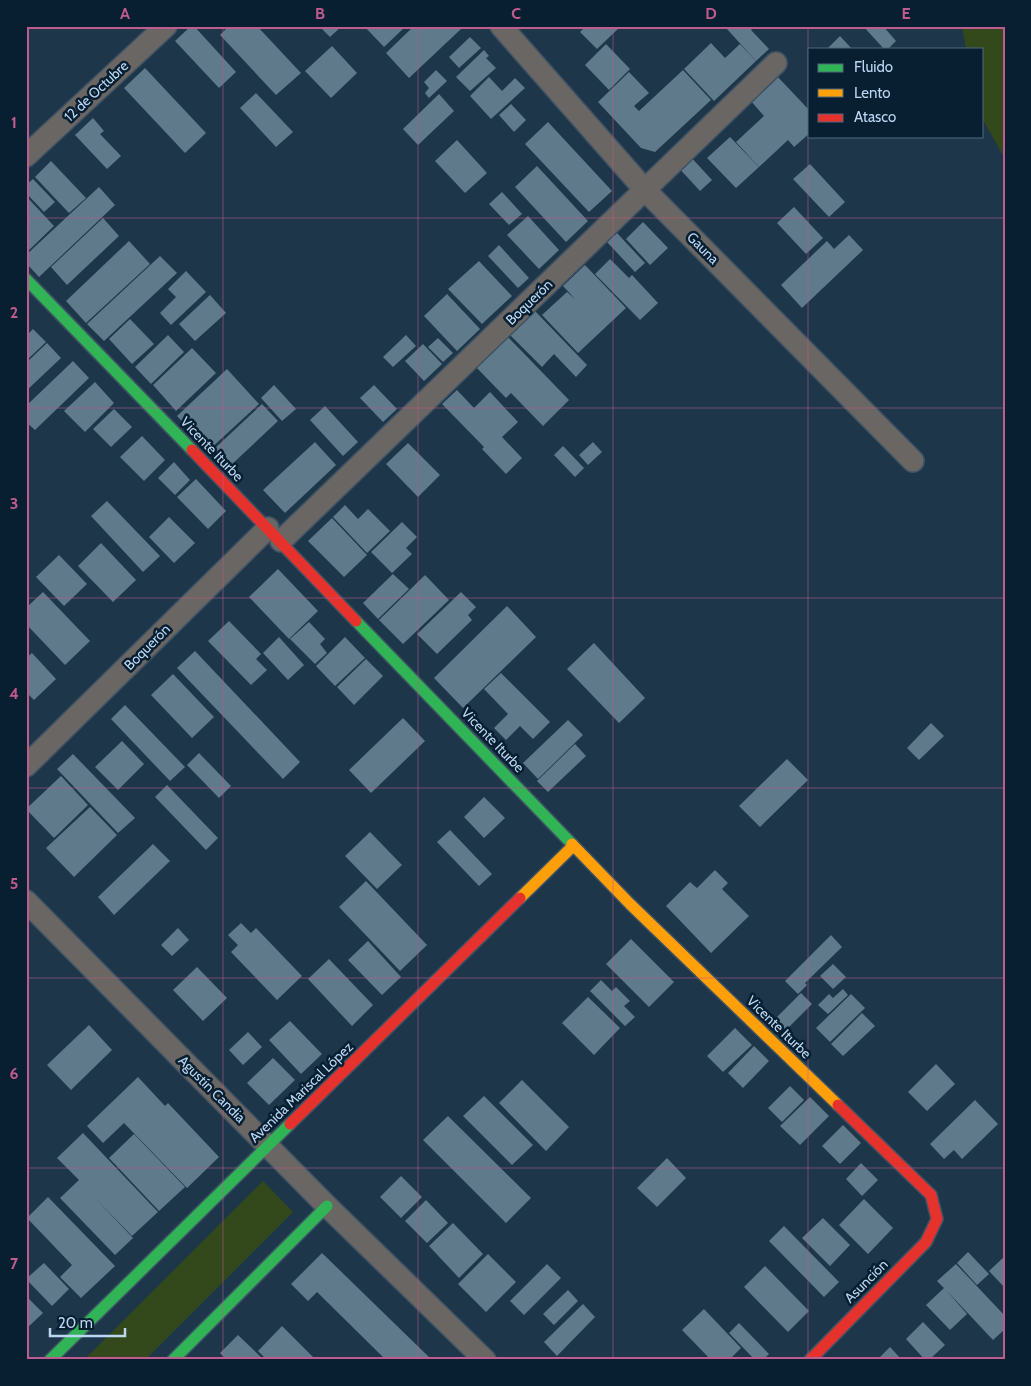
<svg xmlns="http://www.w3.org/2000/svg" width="1031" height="1386" viewBox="0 0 1031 1386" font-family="Cabin,sans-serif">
<rect width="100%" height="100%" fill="#1e364a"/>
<g fill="#33481b">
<polygon points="962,26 1005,26 1005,159 982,118 982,49 966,49"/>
<polygon points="263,1181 293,1212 145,1360 84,1360"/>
</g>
<g fill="#5f7a8a">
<polygon points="191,26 194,26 236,72 219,88 175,41"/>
<polygon points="229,26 257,26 301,73 276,95 220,35"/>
<polygon points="319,26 342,26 330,37"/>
<polygon points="364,26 406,26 384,47"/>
<polygon points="414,26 458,26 461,29 409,78 386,53"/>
<polygon points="586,26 621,26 597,49 580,32"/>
<polygon points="730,26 755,26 751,30 769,49 756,61 727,29"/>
<polygon points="863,26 883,26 896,41 888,49 884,49"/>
<polygon points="840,36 852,49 827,49"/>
<polygon points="470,37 481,48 459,68 449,57"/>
<polygon points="711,43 725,58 740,44 756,61 714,101 684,69"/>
<polygon points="606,44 630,69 609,90 585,65"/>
<polygon points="332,46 357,73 331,98 305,71"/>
<polygon points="484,50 489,56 486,58 496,68 470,91 456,77"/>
<polygon points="145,68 206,133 185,153 124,88"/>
<polygon points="436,70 447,81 429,98 425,93 429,88 424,82"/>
<polygon points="683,70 711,100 655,152 641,148 598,102 629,72 649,93 634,106 639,111"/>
<polygon points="776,75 810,111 810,133 794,147 788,140 759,167 736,142 764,116 750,100"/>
<polygon points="489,77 502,91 515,78 525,88 491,119 470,96"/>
<polygon points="256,93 293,132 276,147 240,108"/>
<polygon points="439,94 454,111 418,145 403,129"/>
<polygon points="511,104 526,120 514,132 499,115"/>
<polygon points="93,118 104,131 100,134 121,156 107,169 75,135"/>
<polygon points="548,122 612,191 589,212 525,144"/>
<polygon points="730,137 759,167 736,188 707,158"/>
<polygon points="457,140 487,173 465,193 435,161"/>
<polygon points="689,155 712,180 700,191 677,166"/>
<polygon points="51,161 86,198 69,213 35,177"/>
<polygon points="810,164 845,202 829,217 793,179"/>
<polygon points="537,166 588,221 566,242 515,187"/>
<polygon points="33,179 55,202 44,212 26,193 26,185"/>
<polygon points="99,187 115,205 39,277 26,263 26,255"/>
<polygon points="502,192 522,214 509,225 489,204"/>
<polygon points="26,196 54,226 26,253"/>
<polygon points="794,207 823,238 806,254 777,223"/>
<polygon points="528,216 559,250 539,269 507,235"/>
<polygon points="103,218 119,236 67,285 51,267"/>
<polygon points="643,222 668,248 650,265 626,239"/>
<polygon points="617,233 645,263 635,272 607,242"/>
<polygon points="849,235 863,250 802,308 781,285 827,241 834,249"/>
<polygon points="129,241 150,264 86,323 66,301"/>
<polygon points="499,245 529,278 518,288 488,256"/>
<polygon points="160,256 177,273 104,341 87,324"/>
<polygon points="610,259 629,278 632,275 658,303 640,320 595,274"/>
<polygon points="479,261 512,296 482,324 448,289"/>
<polygon points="585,265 626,308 578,353 542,315 567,292 575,299 563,286"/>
<polygon points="186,271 206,292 171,325 160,313 176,297 168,289"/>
<polygon points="447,294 480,329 457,351 424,316"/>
<polygon points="210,295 226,313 195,341 179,324"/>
<polygon points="535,311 587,365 576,377 554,354 542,367 510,335"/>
<polygon points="130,319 154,344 132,364 109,339"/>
<polygon points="33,329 46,342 26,361 26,336"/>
<polygon points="505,334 569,400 543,426 511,393 506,398 473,364"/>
<polygon points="168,335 184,352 151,384 135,367"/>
<polygon points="406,335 416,346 393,367 383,357"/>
<polygon points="438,338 453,353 443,362 428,347"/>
<polygon points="47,343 61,358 26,391 26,363"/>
<polygon points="423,344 442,364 424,381 405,361"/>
<polygon points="192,348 216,373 176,411 153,385"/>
<polygon points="73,361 89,378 35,430 26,422 26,406"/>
<polygon points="227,369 259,404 209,450 177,416"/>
<polygon points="95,382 114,403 85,432 64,411"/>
<polygon points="274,385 296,409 282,421 261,398"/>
<polygon points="374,385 397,409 383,422 360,398"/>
<polygon points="457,390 474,408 490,392 518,422 502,437 522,458 506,474 482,449 484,447 442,404"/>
<polygon points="262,404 278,421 229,467 213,450"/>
<polygon points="325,406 358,442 343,456 310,420"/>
<polygon points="114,409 132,427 111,447 93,429"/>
<polygon points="142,436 165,460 144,481 120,457"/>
<polygon points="315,442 336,465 285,513 263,490"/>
<polygon points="593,442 602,452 588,465 579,455"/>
<polygon points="408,443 440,475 418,497 386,464"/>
<polygon points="563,446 584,468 575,477 554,455"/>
<polygon points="174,462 190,480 175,495 158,478"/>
<polygon points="196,479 226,511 208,529 177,497"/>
<polygon points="107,501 160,556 143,572 91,516"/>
<polygon points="345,505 358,519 368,509 390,531 367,553 333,517"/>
<polygon points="169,517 195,543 174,563 149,537"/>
<polygon points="332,518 367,555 344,577 308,541"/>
<polygon points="402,522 417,537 406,548 412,554 392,573 371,552"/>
<polygon points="101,543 136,580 113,602 78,566"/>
<polygon points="59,555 87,584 64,606 36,577"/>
<polygon points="278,569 318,611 289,639 249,597"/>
<polygon points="393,574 409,589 378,619 363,603"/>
<polygon points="425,575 449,600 403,644 379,620"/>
<polygon points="43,592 90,641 65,665 26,624 26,608"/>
<polygon points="461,592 476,607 468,615 472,620 437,654 417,634"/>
<polygon points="507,606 536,637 463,708 434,678"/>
<polygon points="229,621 261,654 256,659 267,670 251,685 208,641"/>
<polygon points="309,622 325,639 320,644 327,653 315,664 290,639"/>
<polygon points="279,637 304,665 288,680 263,653"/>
<polygon points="345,637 365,658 335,686 316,666"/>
<polygon points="594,643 645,698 619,723 567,669"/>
<polygon points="195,651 300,762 283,779 177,668"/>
<polygon points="32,653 56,679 34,700 26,692 26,658"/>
<polygon points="366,659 383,676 354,705 337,687"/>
<polygon points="501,673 550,722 533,739 520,726 506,740 494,728 508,714 484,689"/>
<polygon points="173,674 214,717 192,738 151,695"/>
<polygon points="125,705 185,767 170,781 111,719"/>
<polygon points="403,718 425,741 371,793 349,770"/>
<polygon points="568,720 583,735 538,779 523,763"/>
<polygon points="931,723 944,736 919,760 907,748"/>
<polygon points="122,741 144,764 118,790 95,767"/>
<polygon points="575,744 586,756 548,792 537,781"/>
<polygon points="199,753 231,786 219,798 187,765"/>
<polygon points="73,754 135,818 118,833 57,769"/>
<polygon points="787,759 808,780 760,827 739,806"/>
<polygon points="61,776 88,805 54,838 26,809"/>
<polygon points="167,785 218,838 206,850 155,797"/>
<polygon points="484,797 505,818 484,838 464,817"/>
<polygon points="90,807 117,835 74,877 46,848"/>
<polygon points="450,830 492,874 479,886 437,842"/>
<polygon points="370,832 402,865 377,889 345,856"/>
<polygon points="153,844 170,861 114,915 98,897"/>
<polygon points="715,870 728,883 722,889 749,916 711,953 666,906 690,882 697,888"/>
<polygon points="366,881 427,945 400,971 339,907"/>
<polygon points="241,923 251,933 256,928 302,976 277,1000 231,952 238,945 228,935"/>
<polygon points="178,928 189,940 172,956 161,945"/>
<polygon points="831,935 842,947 805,983 807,985 798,994 785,981"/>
<polygon points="631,939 674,982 649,1007 606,964"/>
<polygon points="368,941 401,977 382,995 348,960"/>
<polygon points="329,959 373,1005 352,1026 308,979"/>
<polygon points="833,964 846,977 833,989 820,976"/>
<polygon points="197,967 227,998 203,1021 173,990"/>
<polygon points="601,980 612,991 616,987 630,1001 624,1006 635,1017 625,1026 590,991"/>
<polygon points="843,989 848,995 828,1014 818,1005 829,994 833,998"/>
<polygon points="801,993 812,1004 786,1030 775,1019"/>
<polygon points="851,994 865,1008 830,1042 816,1028"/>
<polygon points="588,997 620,1028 594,1055 562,1023"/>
<polygon points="862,1013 875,1026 843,1056 831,1044"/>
<polygon points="290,1021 322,1054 301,1074 269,1040"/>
<polygon points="89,1025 112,1050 71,1090 47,1065"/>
<polygon points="735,1028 752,1045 723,1072 707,1056"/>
<polygon points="248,1032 262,1047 243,1065 229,1050"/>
<polygon points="754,1046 769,1061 743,1088 728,1073"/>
<polygon points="273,1058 295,1080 269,1105 247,1083"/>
<polygon points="936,1064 955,1084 927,1111 908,1092"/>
<polygon points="138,1077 165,1106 168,1103 219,1157 187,1188 124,1123 103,1143 87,1126"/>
<polygon points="522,1080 569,1127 546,1151 499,1103"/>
<polygon points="790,1086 804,1100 782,1122 768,1108"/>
<polygon points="484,1096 533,1145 512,1165 463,1116"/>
<polygon points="810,1097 829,1116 800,1145 780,1126"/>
<polygon points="975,1100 998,1124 962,1159 954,1150 944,1159 930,1144"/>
<polygon points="448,1116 531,1198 506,1223 423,1140"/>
<polygon points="843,1125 861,1143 840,1164 822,1146"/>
<polygon points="83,1133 158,1212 132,1236 93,1196 133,1238 115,1255 60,1198 79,1180 57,1158"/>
<polygon points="134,1134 185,1187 159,1211 109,1158"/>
<polygon points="667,1158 686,1178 657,1207 637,1188"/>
<polygon points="861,1163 878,1180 862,1196 846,1179"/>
<polygon points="401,1176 422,1197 401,1218 380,1197"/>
<polygon points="48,1197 115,1266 81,1298 60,1277 72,1265 27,1218"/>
<polygon points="864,1199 893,1228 868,1254 839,1225"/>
<polygon points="426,1200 448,1223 427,1243 405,1221"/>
<polygon points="823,1218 850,1245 830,1266 802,1238"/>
<polygon points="453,1223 483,1254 459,1278 429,1246"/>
<polygon points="784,1226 839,1282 824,1297 769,1241"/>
<polygon points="968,1252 989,1274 977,1285 957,1263"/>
<polygon points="322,1253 431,1359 430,1360 386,1360 317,1292 308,1301 291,1284"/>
<polygon points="488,1254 516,1282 486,1312 458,1284"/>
<polygon points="1005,1256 1005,1288 989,1271"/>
<polygon points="44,1263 69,1289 52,1306 26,1279"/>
<polygon points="547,1264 561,1278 524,1315 510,1301"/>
<polygon points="956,1264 1005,1316 1005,1329 993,1340 946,1290 967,1314 950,1330 926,1305 944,1288 937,1281"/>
<polygon points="765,1266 809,1311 788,1332 744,1287"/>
<polygon points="568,1290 578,1301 554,1325 543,1314"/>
<polygon points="26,1296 43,1313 26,1329"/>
<polygon points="583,1304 595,1317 557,1356 544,1342"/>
<polygon points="704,1309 741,1348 729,1360 711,1360 682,1330"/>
<polygon points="923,1322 945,1345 929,1360 925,1360 906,1339"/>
<polygon points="739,1323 769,1354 763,1360 755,1360 729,1333"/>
<polygon points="282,1326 316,1360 267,1360 258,1351"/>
<polygon points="238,1335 264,1360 227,1360 220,1353"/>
<polygon points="890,1347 902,1360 877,1360"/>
</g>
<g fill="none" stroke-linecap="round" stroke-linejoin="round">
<defs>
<g id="street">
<polyline points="501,26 645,190 913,461"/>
<polyline points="26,156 166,26"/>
<polyline points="281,541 776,63"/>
<polyline points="26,766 268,528"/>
<polyline points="26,901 327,1206 485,1360"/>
</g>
<g id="fast">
<polyline points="26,279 192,450"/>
<polyline points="356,621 572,844"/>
<polyline points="50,1360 290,1124"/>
<polyline points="173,1360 327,1206"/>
</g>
<g id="slow">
<polyline points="572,844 630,904 838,1105"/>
<polyline points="520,898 573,846"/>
</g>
<g id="jam">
<polyline points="192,450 356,621"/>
<polyline points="290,1124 520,898"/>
<polyline points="810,1360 926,1242 937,1219 931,1195 838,1105"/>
</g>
</defs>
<use href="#street" stroke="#3e5265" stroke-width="24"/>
<use href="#fast" stroke="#3e5265" stroke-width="14"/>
<use href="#slow" stroke="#3e5265" stroke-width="14"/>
<use href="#jam" stroke="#3e5265" stroke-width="14"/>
<use href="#street" stroke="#6a6663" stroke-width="21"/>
<use href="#fast" stroke="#30b455" stroke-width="11"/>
<use href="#slow" stroke="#ff9f0a" stroke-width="11"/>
<use href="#jam" stroke="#e5322d" stroke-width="11"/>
</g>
<path fill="none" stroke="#c05b90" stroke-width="1" stroke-opacity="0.55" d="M223,26v1334M418,26v1334M613,26v1334M808,26v1334M26,218h979M26,408h979M26,598h979M26,788h979M26,978h979M26,1168h979"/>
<g text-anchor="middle" stroke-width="5" stroke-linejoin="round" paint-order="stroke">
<g font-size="14" fill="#bcd7f2" stroke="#081f32">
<text transform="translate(96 91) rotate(-43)" y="5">12 de Octubre</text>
<text transform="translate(703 248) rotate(45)" y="5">Gauna</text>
<text transform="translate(529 302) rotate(-44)" y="5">Boquerón</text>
<text transform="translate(212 449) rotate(46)" y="5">Vicente Iturbe</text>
<text transform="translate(147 647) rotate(-45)" y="5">Boquerón</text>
<text transform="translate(493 740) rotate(46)" y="5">Vicente Iturbe</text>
<text transform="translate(779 1027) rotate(44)" y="5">Vicente Iturbe</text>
<text transform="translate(212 1089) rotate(45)" y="5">Agustín Candia</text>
<text transform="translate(301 1092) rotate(-44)" y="5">Avenida Mariscal López</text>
<text transform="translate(866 1281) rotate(-45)" y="5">Asunción</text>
</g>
</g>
<rect width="1031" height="1386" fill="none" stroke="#081f32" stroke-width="55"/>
<rect x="808" y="48" width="175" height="90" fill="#081f32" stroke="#50697f"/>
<rect x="818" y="64" width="25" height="8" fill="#30b455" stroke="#50697f"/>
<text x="854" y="72" font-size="15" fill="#bcd7f2">Fluido</text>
<rect x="818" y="89" width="25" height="8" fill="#ff9f0a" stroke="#50697f"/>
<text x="854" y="98" font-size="15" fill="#bcd7f2">Lento</text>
<rect x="818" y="114" width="25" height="8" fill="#e5322d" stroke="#50697f"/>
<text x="854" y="122" font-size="15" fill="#bcd7f2">Atasco</text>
<path d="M50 1328v8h75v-8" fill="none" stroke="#bcd7f2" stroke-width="2.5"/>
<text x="58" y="1328" font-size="15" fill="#bcd7f2" stroke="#081f32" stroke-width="4" paint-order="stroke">20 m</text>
<rect x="28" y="28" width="976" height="1330" fill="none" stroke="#c05b90" stroke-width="2"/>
<g font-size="16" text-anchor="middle" font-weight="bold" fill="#c05b90">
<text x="125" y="19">A</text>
<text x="320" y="19">B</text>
<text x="516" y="19">C</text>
<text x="711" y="19">D</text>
<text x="906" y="19">E</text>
<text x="14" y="128">1</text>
<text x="14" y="318">2</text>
<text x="14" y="509">3</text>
<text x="14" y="699">4</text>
<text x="14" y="889">5</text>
<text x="14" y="1079">6</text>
<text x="14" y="1269">7</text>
</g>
</svg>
